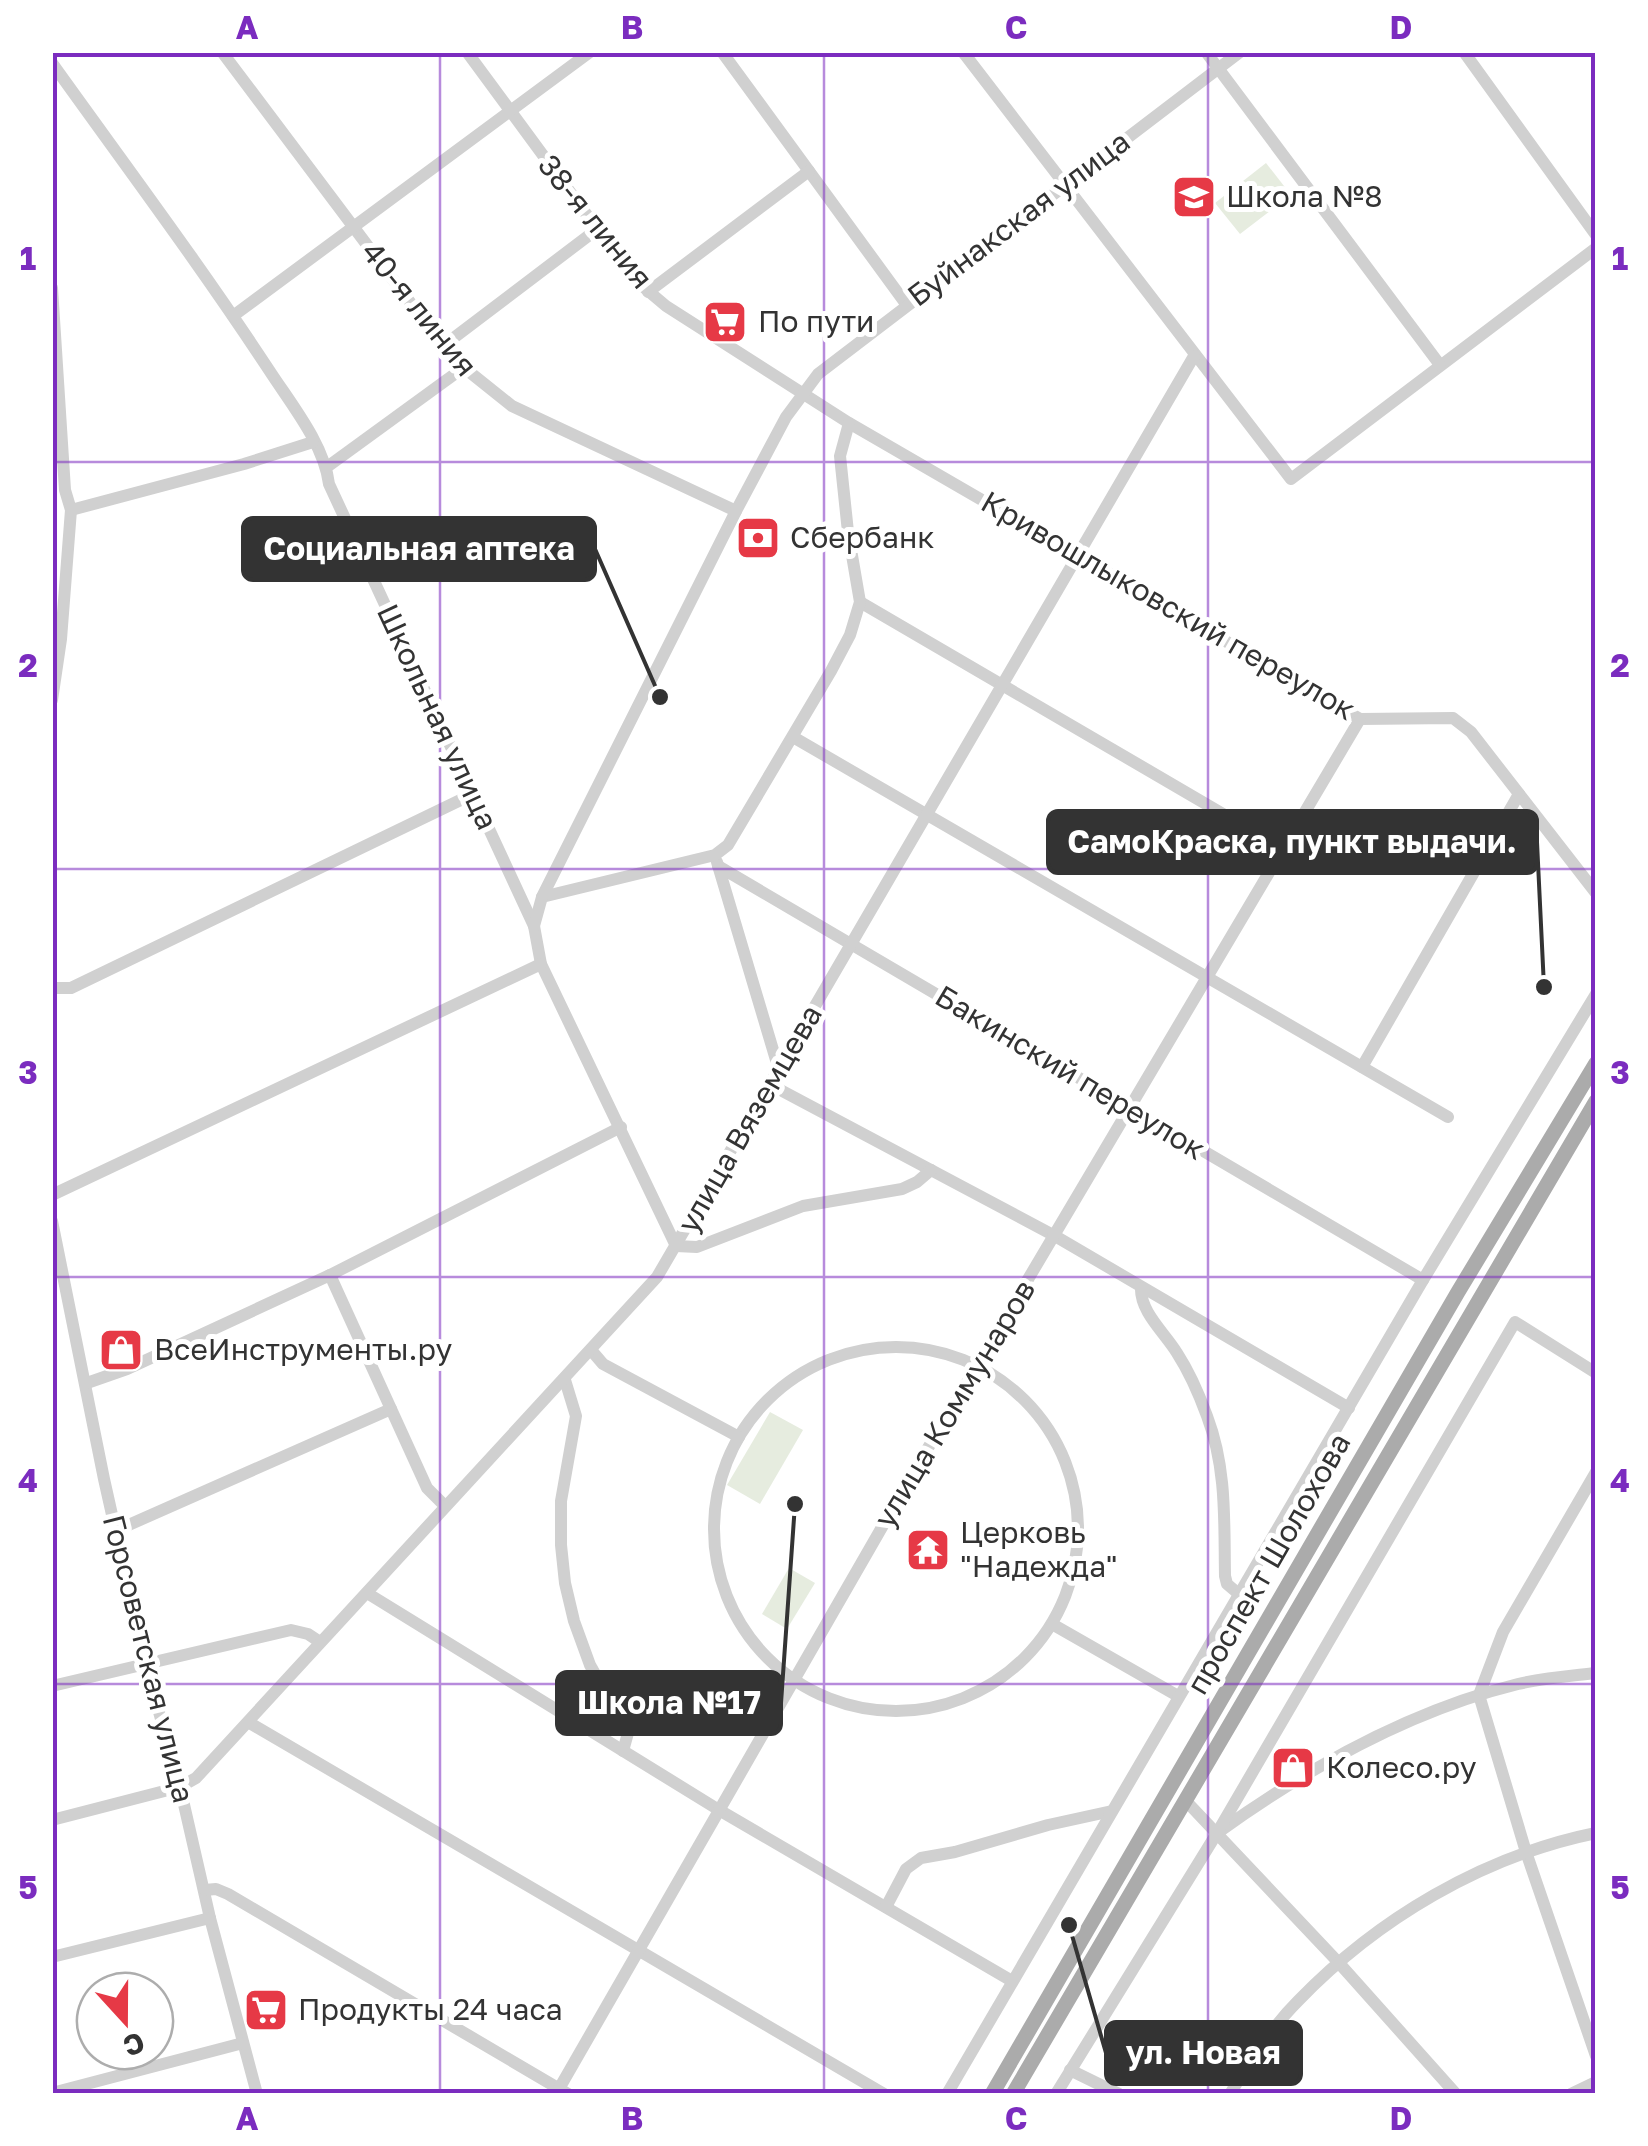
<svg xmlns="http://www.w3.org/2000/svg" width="1648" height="2146" viewBox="0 0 1648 2146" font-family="'Golos Text',sans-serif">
<rect width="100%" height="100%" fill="#fff"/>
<g fill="#e6ecdf">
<polygon points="1266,163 1291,195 1240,234 1215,203"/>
<polygon points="770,1412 803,1430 760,1504 727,1485"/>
<polygon points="789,1568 815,1583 787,1629 762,1614"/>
</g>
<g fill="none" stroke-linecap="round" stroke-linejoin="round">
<g stroke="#d0d0d0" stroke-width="12">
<polyline points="222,52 452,358 512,406 736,511"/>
<polyline points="467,52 634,279 666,306 849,423 1360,719 1453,718 1471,732 1596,893"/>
<polyline points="722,52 906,304"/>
<polyline points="963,52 1291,479 1596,248"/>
<polyline points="1206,52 1440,365"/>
<polyline points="1464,52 1596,235"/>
<path d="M52,63c73,102 148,202 217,307 22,34 55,74 60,114l205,442 7,38 135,282"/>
<polyline points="52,288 65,490 71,510 61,639 52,700"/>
<polyline points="648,292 809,171"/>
<polyline points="233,316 590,52"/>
<polyline points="443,346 596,230"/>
<polyline points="327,467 463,368"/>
<polyline points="71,510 244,464 313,442"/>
<polyline points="860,602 1283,849"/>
<polyline points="793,737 1448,1117"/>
<polyline points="717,862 779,1070"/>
<polyline points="718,866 1423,1280"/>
<polyline points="542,897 715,855 728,845 831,671 850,635 860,602 848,532 840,456 849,423"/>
<polyline points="534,926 542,897 736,511 786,417 818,374 1240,52"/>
<polyline points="52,988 71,988 473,794"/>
<polyline points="1362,1067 1519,794"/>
<polyline points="771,1085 1055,1236 1349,1408"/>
<polyline points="52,1195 541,964"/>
<polyline points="52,1221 104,1479 145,1662 180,1787 210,1918 257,2094"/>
<polyline points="676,1246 697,1247 803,1206 902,1189 917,1182 931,1170"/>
<polyline points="330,1275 427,1488 445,1506"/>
<path d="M1141,1288c-1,24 24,45 36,65 13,20 22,41 30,63 20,53 17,105 18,160l2,8 13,11"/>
<circle cx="896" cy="1529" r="182"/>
<polyline points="591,1350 603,1364 739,1437"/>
<polyline points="565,1380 576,1416 561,1501 561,1545 565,1583 574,1621 590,1665 628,1733 623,1751"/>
<polyline points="87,1383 127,1369 330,1275 621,1127"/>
<polyline points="1596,1472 1503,1632 1479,1695 1526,1852 1596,2056"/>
<polyline points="115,1531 391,1409"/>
<polyline points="367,1593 719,1810 1012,1981"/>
<polyline points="1052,1624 1178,1696"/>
<polyline points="52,1686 291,1630 308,1634 320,1642"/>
<polyline points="248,1722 884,2094"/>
<polyline points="1186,1801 1339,1963 1456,2094"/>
<polyline points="52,1820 180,1787 196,1778 657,1277 1194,356"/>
<path d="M1220,1831c88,-63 192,-121 298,-147 25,-6 52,-8 78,-11"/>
<polyline points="205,1890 216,1889 228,1894 568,2094"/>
<polyline points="886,1907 906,1869 921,1858 955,1852 1048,1825 1112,1811"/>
<polyline points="52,1957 210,1918"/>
<polyline points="1070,2070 1119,2094"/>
<polyline points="52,2093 243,2043"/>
<polyline points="556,2094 912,1475 1360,719"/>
<polyline points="947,2094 1423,1280 1596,994"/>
<polyline points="1056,2094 1217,1833 1515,1322 1596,1373"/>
<path d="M1230,2094c20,-33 41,-66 68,-93 79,-82 185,-145 298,-168"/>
<polyline points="1571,2094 1596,2082"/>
</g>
<g stroke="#ababab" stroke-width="15">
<polyline points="992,2094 1458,1292 1596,1063"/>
<polyline points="1013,2094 1596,1101"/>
</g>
</g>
<path fill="none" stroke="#7b2cbf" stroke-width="2.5" stroke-opacity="0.55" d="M440,52v2042M824,52v2042M1208,52v2042M52,462h1544M52,869h1544M52,1277h1544M52,1684h1544"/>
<defs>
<symbol id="school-square" viewBox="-11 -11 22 22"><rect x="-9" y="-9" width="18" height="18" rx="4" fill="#e63946" stroke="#fff"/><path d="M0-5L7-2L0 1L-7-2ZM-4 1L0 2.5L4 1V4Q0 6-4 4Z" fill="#fff"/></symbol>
<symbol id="supermarket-square" viewBox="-11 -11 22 22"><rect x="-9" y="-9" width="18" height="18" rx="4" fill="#e63946" stroke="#fff"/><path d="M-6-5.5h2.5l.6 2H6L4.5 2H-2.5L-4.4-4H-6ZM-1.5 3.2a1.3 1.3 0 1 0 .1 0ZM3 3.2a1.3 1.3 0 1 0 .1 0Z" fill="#fff"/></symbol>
<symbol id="bank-square" viewBox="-11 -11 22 22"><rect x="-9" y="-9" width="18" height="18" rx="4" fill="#e63946" stroke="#fff"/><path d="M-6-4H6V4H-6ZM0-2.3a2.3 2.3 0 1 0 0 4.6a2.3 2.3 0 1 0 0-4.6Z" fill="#fff"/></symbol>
<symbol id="shop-square" viewBox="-11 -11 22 22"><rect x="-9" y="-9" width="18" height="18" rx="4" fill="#e63946" stroke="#fff"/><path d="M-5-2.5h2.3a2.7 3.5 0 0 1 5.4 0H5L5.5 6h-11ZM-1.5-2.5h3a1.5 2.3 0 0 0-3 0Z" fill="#fff"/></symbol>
<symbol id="temple-square" viewBox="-11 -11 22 22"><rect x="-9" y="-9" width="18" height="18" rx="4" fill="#e63946" stroke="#fff"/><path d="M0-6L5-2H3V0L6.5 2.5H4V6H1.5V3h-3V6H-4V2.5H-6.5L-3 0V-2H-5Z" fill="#fff"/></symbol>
</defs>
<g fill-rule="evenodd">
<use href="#school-square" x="1169" y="172" width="50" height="50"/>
<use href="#supermarket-square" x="700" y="297" width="50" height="50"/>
<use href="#bank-square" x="733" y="513" width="50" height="50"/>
<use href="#shop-square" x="96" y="1325" width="50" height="50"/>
<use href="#temple-square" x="903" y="1525" width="50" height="50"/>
<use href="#shop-square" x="1268" y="1743" width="50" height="50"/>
<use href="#supermarket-square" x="241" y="1985" width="50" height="50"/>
</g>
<g text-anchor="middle" stroke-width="10" stroke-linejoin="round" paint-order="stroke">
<g font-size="30" fill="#333" stroke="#fff" text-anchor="start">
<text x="1226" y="207">Школа №8</text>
<text x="758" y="332">По пути</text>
<text x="790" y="548">Сбербанк</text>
<text x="154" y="1360">ВсеИнструменты.ру</text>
<text x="960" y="1543">Церковь<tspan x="960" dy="34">"Надежда"</tspan></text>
<text x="1326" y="1778">Колесо.ру</text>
<text x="298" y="2020">Продукты 24 часа</text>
</g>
<g font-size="30" fill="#333" stroke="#fff">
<text transform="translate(1019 219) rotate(-37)" y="10">Буйнакская улица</text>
<text transform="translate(595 222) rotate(51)" y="10">38-я линия</text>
<text transform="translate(419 309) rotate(51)" y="10">40-я линия</text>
<text transform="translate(1168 606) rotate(30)" y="10">Кривошлыковский переулок</text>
<text transform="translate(437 717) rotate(65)" y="10">Школьная улица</text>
<text transform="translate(1070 1073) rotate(31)" y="10">Бакинский переулок</text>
<text transform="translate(750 1119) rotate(-60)" y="10">улица Вяземцева</text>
<text transform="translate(955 1404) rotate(-59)" y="10">улица Коммунаров</text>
<text transform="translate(1269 1564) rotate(-60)" y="10">проспект Шолохова</text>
<text transform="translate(148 1659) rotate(76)" y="10">Горсоветская улица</text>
</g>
</g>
<path fill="none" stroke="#333" stroke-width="4" d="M660 697L595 549M1544 987L1537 842M795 1504L781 1703M1069 1925L1106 2053"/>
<g fill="#333" stroke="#fff" stroke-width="4">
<circle cx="660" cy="697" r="10"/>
<circle cx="1544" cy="987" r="10"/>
<circle cx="795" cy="1504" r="10"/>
<circle cx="1069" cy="1925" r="10"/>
</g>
<g fill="#333" stroke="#333" stroke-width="4">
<rect x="243" y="518" width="352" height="62" rx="10"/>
<rect x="1048" y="811" width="489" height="62" rx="10"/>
<rect x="557" y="1672" width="224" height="62" rx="10"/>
<rect x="1106" y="2022" width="195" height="62" rx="10"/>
</g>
<g font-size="32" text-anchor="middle" font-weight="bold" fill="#fff">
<text x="419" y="560">Социальная аптека</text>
<text x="1292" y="853">СамоКраска, пункт выдачи.</text>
<text x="669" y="1714">Школа №17</text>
<text x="1203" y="2064">ул. Новая</text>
</g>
<rect width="1648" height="2146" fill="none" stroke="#ffffff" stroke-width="110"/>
<g transform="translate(125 2021) rotate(159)"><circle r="48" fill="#ffffff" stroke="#adadad" stroke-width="2.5"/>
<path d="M0-8L18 38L0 25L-18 38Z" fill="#e63946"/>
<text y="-15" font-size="28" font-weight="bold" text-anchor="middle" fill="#333333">С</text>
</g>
<rect x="55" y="55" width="1538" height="2036" fill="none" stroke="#7b2cbf" stroke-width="4"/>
<g font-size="32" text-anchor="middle" font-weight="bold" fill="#7b2cbf">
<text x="247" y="39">A</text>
<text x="632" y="39">B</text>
<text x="1016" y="39">C</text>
<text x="1401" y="39">D</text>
<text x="28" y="270">1</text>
<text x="1620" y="270">1</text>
<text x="28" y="677">2</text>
<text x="1620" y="677">2</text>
<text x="28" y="1084">3</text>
<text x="1620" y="1084">3</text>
<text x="28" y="1492">4</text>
<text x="1620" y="1492">4</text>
<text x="28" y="1899">5</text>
<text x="1620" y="1899">5</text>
<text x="247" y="2130">A</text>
<text x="632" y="2130">B</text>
<text x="1016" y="2130">C</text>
<text x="1401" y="2130">D</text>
</g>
</svg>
